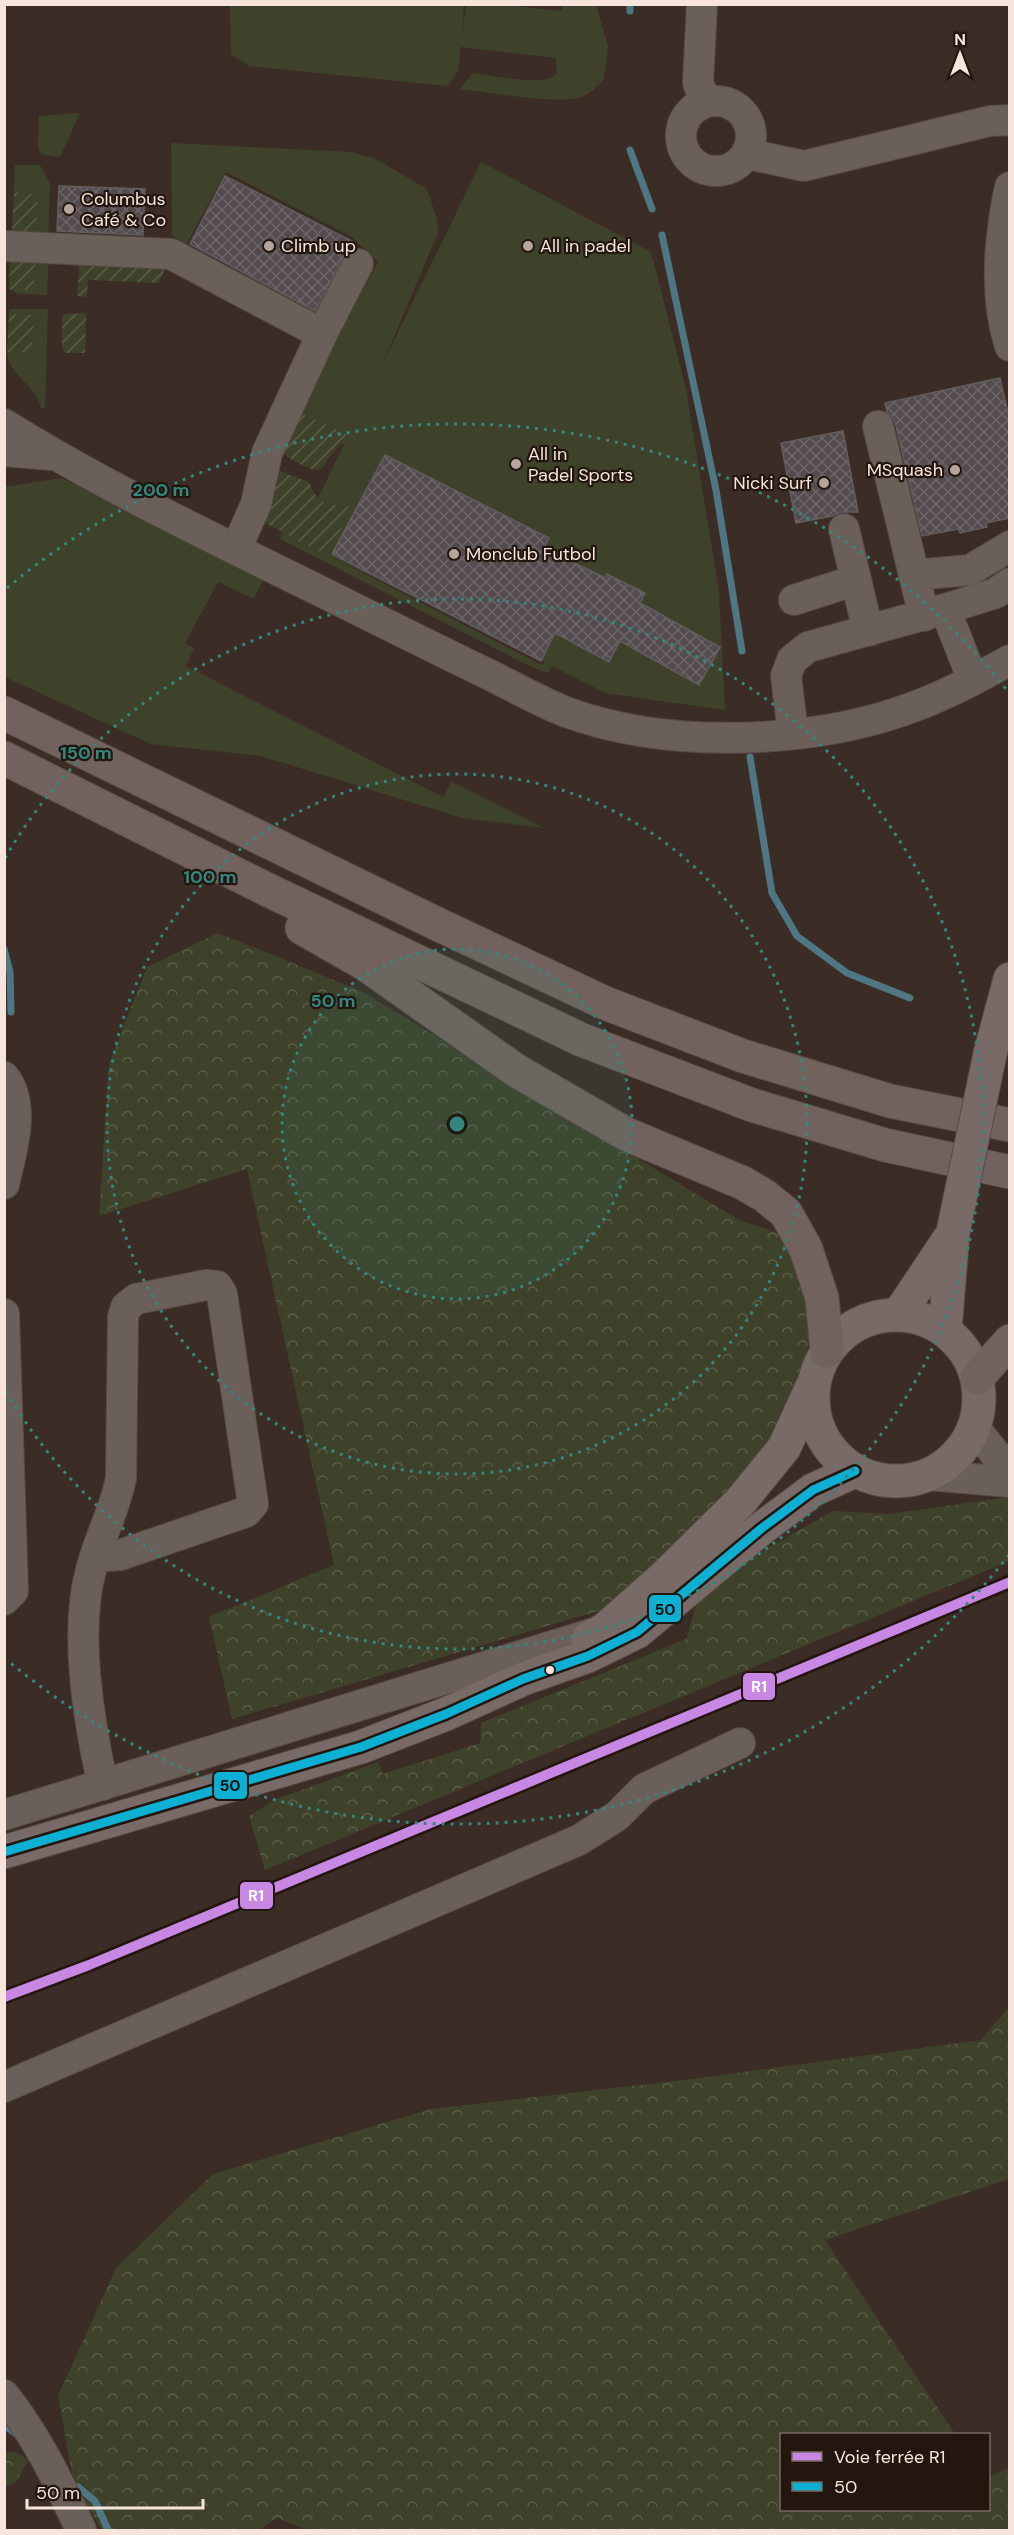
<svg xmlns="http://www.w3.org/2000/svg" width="1014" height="2535" viewBox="0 0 1014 2535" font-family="'DM Sans',sans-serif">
<defs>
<pattern id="forest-crowns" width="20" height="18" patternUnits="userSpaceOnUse" patternTransform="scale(1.5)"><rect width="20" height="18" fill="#3e422a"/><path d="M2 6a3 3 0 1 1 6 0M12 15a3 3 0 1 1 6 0" fill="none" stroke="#5b5d48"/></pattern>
<pattern id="garden-furrows" width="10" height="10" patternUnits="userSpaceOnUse" patternTransform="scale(1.5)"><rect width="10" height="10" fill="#3e422a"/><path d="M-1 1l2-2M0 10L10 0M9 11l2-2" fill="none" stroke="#5b5d48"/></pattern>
<pattern id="building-cross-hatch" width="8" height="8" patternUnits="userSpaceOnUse" patternTransform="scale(1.5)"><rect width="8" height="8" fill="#534b4e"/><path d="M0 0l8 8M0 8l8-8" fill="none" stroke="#6c6567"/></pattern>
</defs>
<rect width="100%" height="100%" fill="#3b2d25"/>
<g fill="#3e422a" fill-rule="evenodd">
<path d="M230,5h234l-2,33 4,-33h39l57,6v-6h34l12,41 -4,33c-6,7 -13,14 -22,18 -20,8 -97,-5 -122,-8l13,-16c18,2 72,15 84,0l-1,-15 -95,-11 -3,24 -10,15 -199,-20 -18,-12z"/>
<polygon points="80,113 60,157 41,154 38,147 39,116"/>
<path d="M171,143l181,9 24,7 51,30 10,30 1,14 -56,132 99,-203 170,90 35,137 33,203 6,118 -120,-17 -53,-27 -4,7 -23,-9 -245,-125 3,-7 15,7 50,-103 -50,-24 80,-150 -26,-25 -126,-65 -40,73 -14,-10zM326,554l218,108v1l-2,2z"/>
<polygon points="15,165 40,165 50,184 48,238 12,232 37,231 37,194 14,192"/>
<polygon points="36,254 49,254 47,295 19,294 9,289 34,289"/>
<path d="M9,309h39l-3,99h-4c-5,-24 -33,-32 -34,-56h25l2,-37 -25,-1z"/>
<polygon points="61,478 151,516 266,574 254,599 218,582 185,643 194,648 186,666 443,797 452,782 544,828 462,818 261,756 151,744 5,677 5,487"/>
</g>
<g fill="url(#forest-crowns)">
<polygon points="218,933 361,991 741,1221 779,1233 807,1283 814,1323 799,1382 767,1443 708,1513 605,1609 232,1719 209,1617 334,1565 247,1169 99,1216 109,1064 147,967"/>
<polygon points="1009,1497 1009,1561 265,1870 249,1816 277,1799 378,1762 383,1774 480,1743 481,1723 686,1639 697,1602 754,1556 833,1511 889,1514"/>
<polygon points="1009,2007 1009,2179 825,2240 955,2434 782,2434 782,2510 988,2510 989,2477 1009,2468 1009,2530 308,2530 277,2518 259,2530 102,2530 74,2484 58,2396 116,2268 213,2174 431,2109 692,2079 981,2040"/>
<polygon points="15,2452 29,2460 16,2482 5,2487 5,2453"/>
</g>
<g fill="url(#garden-furrows)">
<polygon points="14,192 37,194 37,232 12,232"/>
<polygon points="10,254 36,254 34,290 9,289"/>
<polygon points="80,260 166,266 159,283 88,280 87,297 77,296"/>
<polygon points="86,313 85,353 65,353 62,347 62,317 65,314"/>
<polygon points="9,314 34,315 32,352 7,352"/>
<path d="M298,412l57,26c-5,3 -13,5 -17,9 -18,17 -10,32 -40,16 -8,-4 -13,-7 -18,-14z"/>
<path d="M272,468l37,14c10,25 18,21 43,25l-24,49 -65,-34z"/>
</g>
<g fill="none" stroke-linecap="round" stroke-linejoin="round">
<g stroke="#4f7683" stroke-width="7">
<polyline points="630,4 630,11"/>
<polyline points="630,150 652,209"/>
<polyline points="662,235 716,490 742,651"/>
<polyline points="750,757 772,893 797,936 847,973 910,998"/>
<polyline points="4,949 10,972 11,1012"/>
<polyline points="4,2425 16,2434"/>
<polyline points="78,2487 95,2501 108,2530"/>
</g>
</g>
<g fill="url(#building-cross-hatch)" stroke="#635c5e" stroke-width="1.5">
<polygon points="225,176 352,241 315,311 190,244"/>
<polygon points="59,186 145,189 143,235 57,231"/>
<polygon points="1000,378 1010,422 1010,518 986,523 987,527 960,533 958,529 922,536 895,422 887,412 885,403"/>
<polygon points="843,431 858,512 841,512 832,516 796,523 781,443"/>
<polygon points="385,455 549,538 544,548 605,578 607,574 645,593 640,603 720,647 699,685 620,641 609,662 555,633 541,661 332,554"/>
</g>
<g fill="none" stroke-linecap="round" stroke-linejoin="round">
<defs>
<g id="minor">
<polyline points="702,4 698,83 706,102"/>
<circle cx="716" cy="136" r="35"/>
<polyline points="748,154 804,166 990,121 1010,120"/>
<path d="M1010,187c-11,51 -16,109 0,159"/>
<polyline points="4,246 171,254 322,334"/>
<path d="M4,424c103,64 213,116 320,169 56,28 112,56 168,83 24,12 49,26 74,36 104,38 252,33 355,-8 31,-12 60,-28 89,-44"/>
<polyline points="878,426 924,616"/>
<polyline points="4,451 51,455"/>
<polyline points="844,529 868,631"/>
<polyline points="236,549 256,504 267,453 322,334 358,264"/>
<polyline points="914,575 970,570 1010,546"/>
<polyline points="794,600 856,580"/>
<polyline points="945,609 973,680"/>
<polyline points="793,733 786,676 792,660 808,647 945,609 996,593 1010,583"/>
<path d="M4,1077c23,28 7,76 0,107"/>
<polyline points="4,1314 13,1591 4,1600"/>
<polyline points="974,1427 996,1455 1010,1463"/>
<polyline points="928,1475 1010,1482"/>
<path d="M95,1557l25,-2 126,-43 7,-8 -31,-210 -5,-8 -11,-1 -70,14 -10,8 -3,10 -2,161c-6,32 -22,60 -30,92 -17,61 -2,153 12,215"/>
<polyline points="4,1815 604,1630"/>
<polyline points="4,2087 579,1840 617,1816 644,1789 740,1743"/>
<path d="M4,2395c34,43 54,86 77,135"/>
</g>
<g id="major">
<polyline points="990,1054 1010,979"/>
<polyline points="899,1314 951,1236"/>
<circle cx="896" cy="1398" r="83"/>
<polyline points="945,1331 953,1232"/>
<polyline points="588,1639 604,1630 665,1576 740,1502 784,1448 812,1387"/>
<polyline points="4,1852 361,1747 446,1714 523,1679 588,1656 637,1632 762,1528 813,1490 855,1471"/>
</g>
<g id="highway">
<polyline points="4,713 433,922 605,1003 743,1056 890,1101 1010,1125"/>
<polyline points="4,758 268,890 582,1040 752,1105 885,1145 1010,1172"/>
<polyline points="302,928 365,964 517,1071 626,1134 743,1183 765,1196 786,1213 806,1249 822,1298 827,1351"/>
<polyline points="977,1378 1010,1341"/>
</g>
</defs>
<use href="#minor" stroke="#584b44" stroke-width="32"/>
<use href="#major" stroke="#584b44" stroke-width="35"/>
<use href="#highway" stroke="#584b44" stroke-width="35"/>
<use href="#minor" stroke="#6b5f59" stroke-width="30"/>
<use href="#major" stroke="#786a66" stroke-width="33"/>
<use href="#highway" stroke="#72625d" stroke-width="33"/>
<defs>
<polyline id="major-bridge" points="953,1232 990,1054"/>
</defs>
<use href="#major-bridge" stroke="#584b44" stroke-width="35" stroke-linecap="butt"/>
<use href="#major-bridge" stroke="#786a66" stroke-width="33"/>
<defs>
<polyline id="bus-1" points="4,1852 361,1747 446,1714 523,1679 588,1656 637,1632 762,1528 813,1490 855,1471"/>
</defs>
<use href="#bus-1" stroke="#22160f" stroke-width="14"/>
<use href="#bus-1" stroke="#0dafd3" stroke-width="9"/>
<defs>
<polyline id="rail-1" points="4,1997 89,1965 1010,1582"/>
</defs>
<use href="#rail-1" stroke="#22160f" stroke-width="15"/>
<use href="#rail-1" stroke="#c787e3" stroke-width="10"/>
</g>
<circle cx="457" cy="1124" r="175" fill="#32877e" fill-opacity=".12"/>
<g fill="none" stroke="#32877e" stroke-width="3" stroke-dasharray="3 6">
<circle cx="457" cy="1124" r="175"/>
<circle cx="457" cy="1124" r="350"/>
<path d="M5 858A525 525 0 1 1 5 1390"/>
<path d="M1009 1555A700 700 0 0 1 7 1660M7 588A700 700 0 0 1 1009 693"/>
</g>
<g fill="#b5a59c" stroke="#22160f" stroke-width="2">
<circle cx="69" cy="209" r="6"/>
<circle cx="269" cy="246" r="6"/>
<circle cx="528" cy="246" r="6"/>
<circle cx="516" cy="464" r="6"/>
<circle cx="955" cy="470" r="6"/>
<circle cx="824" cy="483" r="6"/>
<circle cx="454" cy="554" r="6"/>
</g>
<circle fill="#f7e5dc" stroke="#22160f" stroke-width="2" cx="550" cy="1670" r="5"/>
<g text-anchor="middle" stroke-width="4.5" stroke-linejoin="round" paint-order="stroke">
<g font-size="18" fill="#f7e5dc" stroke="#22160f" text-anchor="start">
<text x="81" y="205">Columbus<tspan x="81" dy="21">Café &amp; Co</tspan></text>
<text x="281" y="252">Climb up</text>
<text x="540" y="252">All in padel</text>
<text x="528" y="460">All in<tspan x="528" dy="21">Padel Sports</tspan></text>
<text x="943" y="476" text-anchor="end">MSquash</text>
<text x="812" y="489" text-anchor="end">Nicki Surf</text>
<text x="466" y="560">Monclub Futbol</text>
</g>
</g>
<circle cx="457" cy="1124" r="9" fill="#32877e" stroke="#22160f" stroke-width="3"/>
<g font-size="18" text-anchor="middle" font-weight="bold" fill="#32877e" stroke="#22160f" stroke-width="4.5" stroke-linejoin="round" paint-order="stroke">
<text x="161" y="496">200 m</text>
<text x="86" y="759">150 m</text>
<text x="210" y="883">100 m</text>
<text x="333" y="1007">50 m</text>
</g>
<g stroke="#22160f" stroke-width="2">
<rect x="648" y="1594" width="34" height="29" rx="6" fill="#0dafd3"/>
<rect x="742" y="1672" width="34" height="29" rx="6" fill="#c787e3"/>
<rect x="213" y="1771" width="35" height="29" rx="6" fill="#0dafd3"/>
<rect x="239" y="1881" width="35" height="29" rx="6" fill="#c787e3"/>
</g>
<g font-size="16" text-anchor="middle" font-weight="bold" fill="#fff">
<text x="759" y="1692">R1</text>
<text x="256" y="1901">R1</text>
</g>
<g font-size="16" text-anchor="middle" font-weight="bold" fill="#111">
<text x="665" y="1615">50</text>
<text x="230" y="1791">50</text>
</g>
<rect width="1014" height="2535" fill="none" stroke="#f7e5dc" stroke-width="12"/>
<rect x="780" y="2433" width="210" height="78" fill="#22160f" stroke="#776961" stroke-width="1.5"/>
<rect x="792" y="2452" width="30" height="9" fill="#c787e3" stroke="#776961" stroke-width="1.5"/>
<text x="834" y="2463" font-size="18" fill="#f7e5dc">Voie ferrée R1</text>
<rect x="792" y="2482" width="30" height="9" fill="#0dafd3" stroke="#776961" stroke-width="1.5"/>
<text x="834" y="2493" font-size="18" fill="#f7e5dc">50</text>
<g transform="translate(960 54)" stroke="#22160f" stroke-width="4.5" paint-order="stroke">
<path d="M0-4.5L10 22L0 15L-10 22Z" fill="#f7e5dc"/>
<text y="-9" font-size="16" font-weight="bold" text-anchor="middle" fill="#f7e5dc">N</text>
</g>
<path d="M27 2499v9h176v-9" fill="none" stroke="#f7e5dc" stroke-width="3"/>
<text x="36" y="2499" font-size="18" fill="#f7e5dc" stroke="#22160f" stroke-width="4.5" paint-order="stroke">50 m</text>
</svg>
